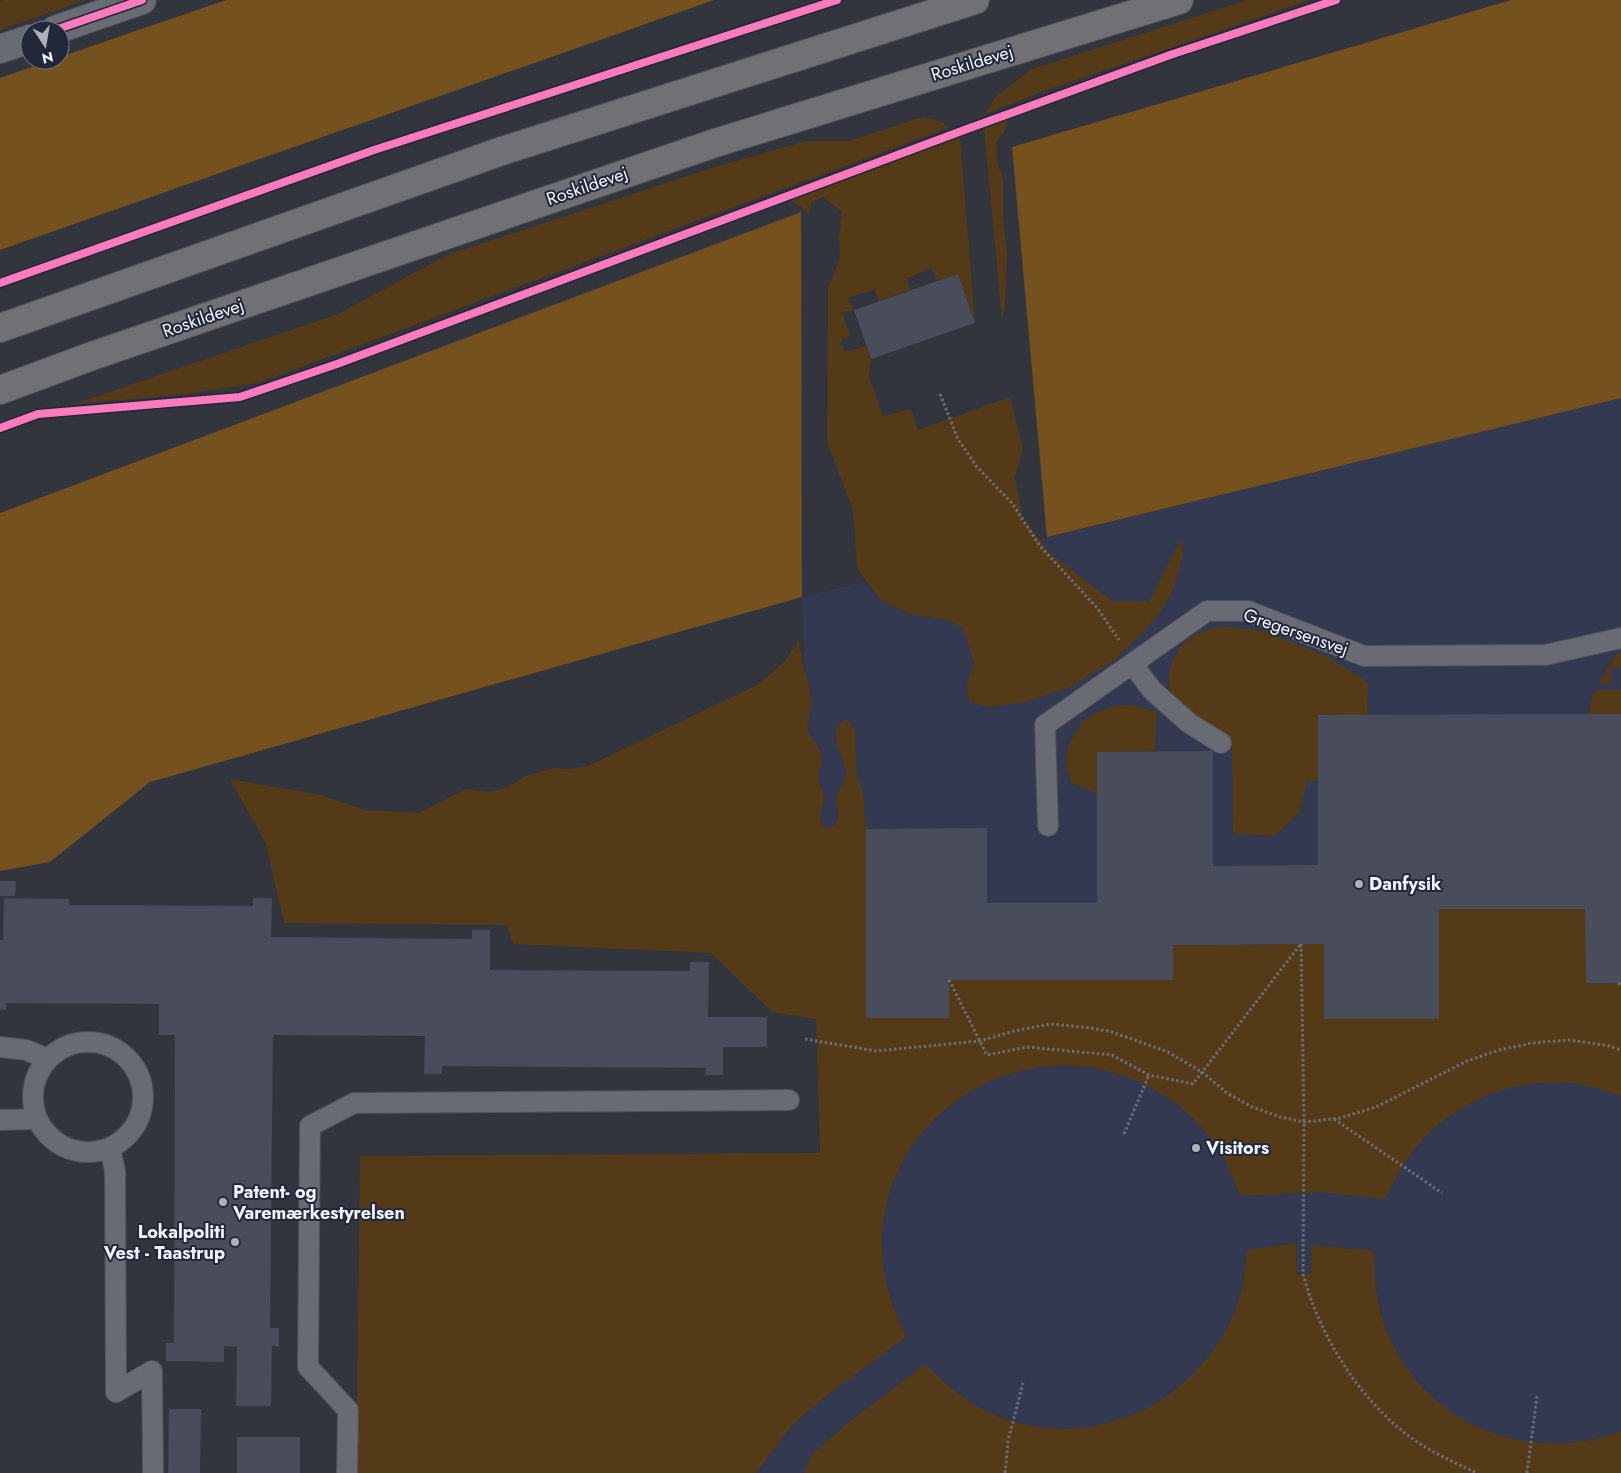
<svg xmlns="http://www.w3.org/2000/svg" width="1621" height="1473" viewBox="0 0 1621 1473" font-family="Jost,sans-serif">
<rect width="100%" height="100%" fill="#32343e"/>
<polygon fill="#333950" points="1621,398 1621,1473 621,1473 828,1368 802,597"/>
<g fill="#543a17">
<polygon points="5,0 86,0 0,30 0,2"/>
<polygon points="1247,0 1310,0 1039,93 985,114 995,97 1032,69"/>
<polygon points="922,117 943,122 948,128 258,383 187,394 74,404 338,314 449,254 708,169 806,141 849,141"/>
<polygon points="1009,117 1004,133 997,141 997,161 1003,180 1003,216 1007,256 1005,308 1002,320 984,128"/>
<polygon points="960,137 975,323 958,274 937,281 932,268 907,278 910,290 878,301 875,289 848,298 854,310 842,312 850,335 840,341 845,352 866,346 871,359 869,376 883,416 911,409 918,430 1010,397 1023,449 1015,477 1023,519 1050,553 1112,601 1149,602 1181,538 1183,555 1174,588 1158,616 1116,659 1070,687 1025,702 988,707 969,701 967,682 974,663 963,628 947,620 910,614 880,600 857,568 853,510 827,442 828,287 840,259 839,238 842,212 823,197 812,202 809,213 790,200"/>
<path d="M1222,626l42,5 62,25 42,26 -1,33h-49v66h-11l-7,31 -25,24 -42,-2 -1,-90c-12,-8 -56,-37 -60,-47 -9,-19 1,-46 18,-59 8,-6 22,-9 32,-12z"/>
<path d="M799,640c1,22 11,41 12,61 1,9 -5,21 -3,30 3,10 14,16 14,27 0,7 -4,12 -4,19 1,6 5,12 6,18 0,12 -8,23 0,33h7c15,-15 1,-20 7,-35 2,-6 7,-12 8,-18 1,-17 -24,-43 0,-56l4,2 5,10 2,46 6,16 3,36 1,189h81l1,-38h224v-35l151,-1v75h115v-110h146l1,74 35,1v112c-17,-6 -34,-11 -52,-13 -57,-6 -120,22 -155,67 -12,15 -21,32 -29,49l-68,-7 -77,4c-6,-14 -11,-32 -20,-45 -20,-30 -49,-56 -83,-70 -119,-53 -258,36 -255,168 1,32 11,60 24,88l-81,60 -34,29 -35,47h-400l4,-317 460,-3 -4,-134 -44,-7 -61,-59 -198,-9 -6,-19 -223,-2 -18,-79 -36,-65 87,15 48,16 54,3 47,-24 24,3 19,-5 16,-11 28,-8 16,1 19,-3 171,-82 26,-23z"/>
<polygon points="1621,653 1621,668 1611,668 1610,684 1598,684 1616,654"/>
<polygon points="1595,690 1621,690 1621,714 1590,714 1591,701"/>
<polygon points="1119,705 1132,705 1157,712 1155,751 1097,752 1097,793 1072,783 1066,767 1067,749 1081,723 1098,712"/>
<path d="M1296,1243l1,32 14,-2v-28l63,6c0,33 4,66 20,96 43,83 141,117 227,84v42h-817l7,-17 34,-31 80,-61c22,22 46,43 77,54 95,33 193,-14 232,-105 9,-20 11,-42 13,-63z"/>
</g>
<g fill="#74511d">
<polygon points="226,0 714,0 0,250 0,78 52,60 60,60 60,57"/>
<polygon points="1511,0 1621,0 1621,398 1047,537 1012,147"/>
<polygon points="801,212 802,597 150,782 50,862 0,871 0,513"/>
</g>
<g fill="#494c5a">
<polygon points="958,274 975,323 871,359 854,310"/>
<polygon points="1621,714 1621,983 1586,983 1585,909 1439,909 1439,1019 1324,1019 1324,944 1173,945 1173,980 949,980 949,1018 866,1018 866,829 987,828 987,903 1097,903 1097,752 1213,751 1213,866 1318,865 1318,715"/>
<polygon points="0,881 16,881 15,896 0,896"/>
<polygon points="4,898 69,899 69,905 253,906 253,898 272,898 271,937 472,939 472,930 490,930 490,970 690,971 690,962 709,962 708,1017 767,1017 767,1047 723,1047 723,1075 705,1075 706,1068 442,1066 442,1074 424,1074 425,1036 273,1035 270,1328 279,1328 279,1347 272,1346 271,1406 236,1406 237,1347 224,1346 224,1362 166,1361 166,1343 174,1343 175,1035 159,1035 159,1004 6,1003 6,1010 0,1010 0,940 3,940"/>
<polygon points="169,1409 201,1409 200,1473 168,1473"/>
<rect x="237" y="1437" width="63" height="36"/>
</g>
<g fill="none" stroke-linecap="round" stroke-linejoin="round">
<defs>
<g id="lane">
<polyline points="1133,665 1152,690 1189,723 1221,743"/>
<polyline points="1048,826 1045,725 1207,611 1248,611 1364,656 1545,655 1621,638"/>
<circle cx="88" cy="1097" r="55"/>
<polyline points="0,1047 26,1050 48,1059"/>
<polyline points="0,1120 37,1119"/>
<polyline points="110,1148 115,1171 116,1392"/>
<polyline points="116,1392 152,1371 153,1473"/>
<polyline points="347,1473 348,1410 308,1367 310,1126 354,1103 789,1100"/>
</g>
<g id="street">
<polyline points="55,30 142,0"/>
<polyline points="0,49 30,39"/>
</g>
<g id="secondary">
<polyline points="0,328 502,151 975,0"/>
<polyline points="0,390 92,356 715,143 1179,0"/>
</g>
</defs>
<use href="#lane" stroke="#4e5058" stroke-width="22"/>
<use href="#street" stroke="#4e5058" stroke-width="30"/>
<use href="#secondary" stroke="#4e5058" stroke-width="30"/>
<g stroke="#6c6e75" stroke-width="3" stroke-dasharray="2.5 2.5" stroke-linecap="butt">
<polyline points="940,394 958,439 977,467 1012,503 1040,546 1098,609 1119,640"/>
<path d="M1301,944l3,178 -1,152c16,59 51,117 98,156 23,19 50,31 76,43"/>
<polyline points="949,980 987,1055 1027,1047 1112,1055 1149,1075 1193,1084 1300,945"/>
<polyline points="1618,983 1621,985"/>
<polyline points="805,1039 876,1051 980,1041 1014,1031 1050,1024 1091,1028 1112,1032 1168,1052 1202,1072 1227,1093 1250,1106 1280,1117 1304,1122 1340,1118 1376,1107 1467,1061 1499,1050 1532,1043 1569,1040 1610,1046 1621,1050"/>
<polyline points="1334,1119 1442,1193"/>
<polyline points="1124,1134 1149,1075"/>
<polyline points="1005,1473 1008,1441 1023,1383"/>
<polyline points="1527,1473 1537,1396"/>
</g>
<use href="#lane" stroke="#696b74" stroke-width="20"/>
<use href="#street" stroke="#696b74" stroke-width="28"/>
<use href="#secondary" stroke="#707075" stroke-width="28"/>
<defs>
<g id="cycleway">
<polyline points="55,30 142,0"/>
<polyline points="0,283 374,150 837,0"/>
<polyline points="0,428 38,414 240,397 337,364 967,129 1170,55 1336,0"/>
</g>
</defs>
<use href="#cycleway" stroke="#222739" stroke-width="11"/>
<use href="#cycleway" stroke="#fd7abc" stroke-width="8"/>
</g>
<g fill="#aeb1bb" stroke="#222739" stroke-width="2">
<circle cx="1359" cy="884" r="5"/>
<circle cx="1196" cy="1148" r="5"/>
<circle cx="223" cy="1202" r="5"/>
<circle cx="235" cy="1242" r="5"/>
</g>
<g text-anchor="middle" stroke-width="4" stroke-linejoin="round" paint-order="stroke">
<g font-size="18" fill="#f1f4fe" stroke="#222739">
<text transform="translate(972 63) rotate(-17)" y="6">Roskildevej</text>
<text transform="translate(587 186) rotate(-19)" y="6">Roskildevej</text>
<text transform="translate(203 318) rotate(-19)" y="6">Roskildevej</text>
<text transform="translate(1296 632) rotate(19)" y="6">Gregersensvej</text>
</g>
<g font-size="18" font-weight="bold" fill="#f1f4fe" stroke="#222739" text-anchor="start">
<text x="1369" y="890">Danfysik</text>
<text x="1206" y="1154">Visitors</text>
<text x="233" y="1198">Patent- og<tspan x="233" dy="21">Varemærkestyrelsen</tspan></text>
<text x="225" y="1238" text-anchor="end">Lokalpoliti<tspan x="225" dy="21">Vest - Taastrup</tspan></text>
</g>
</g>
<g transform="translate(45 45) rotate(168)"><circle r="24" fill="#222739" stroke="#757988"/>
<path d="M0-4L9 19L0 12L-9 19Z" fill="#aeb1bb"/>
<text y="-8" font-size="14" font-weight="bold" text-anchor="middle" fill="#f1f4fe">N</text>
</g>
</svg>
